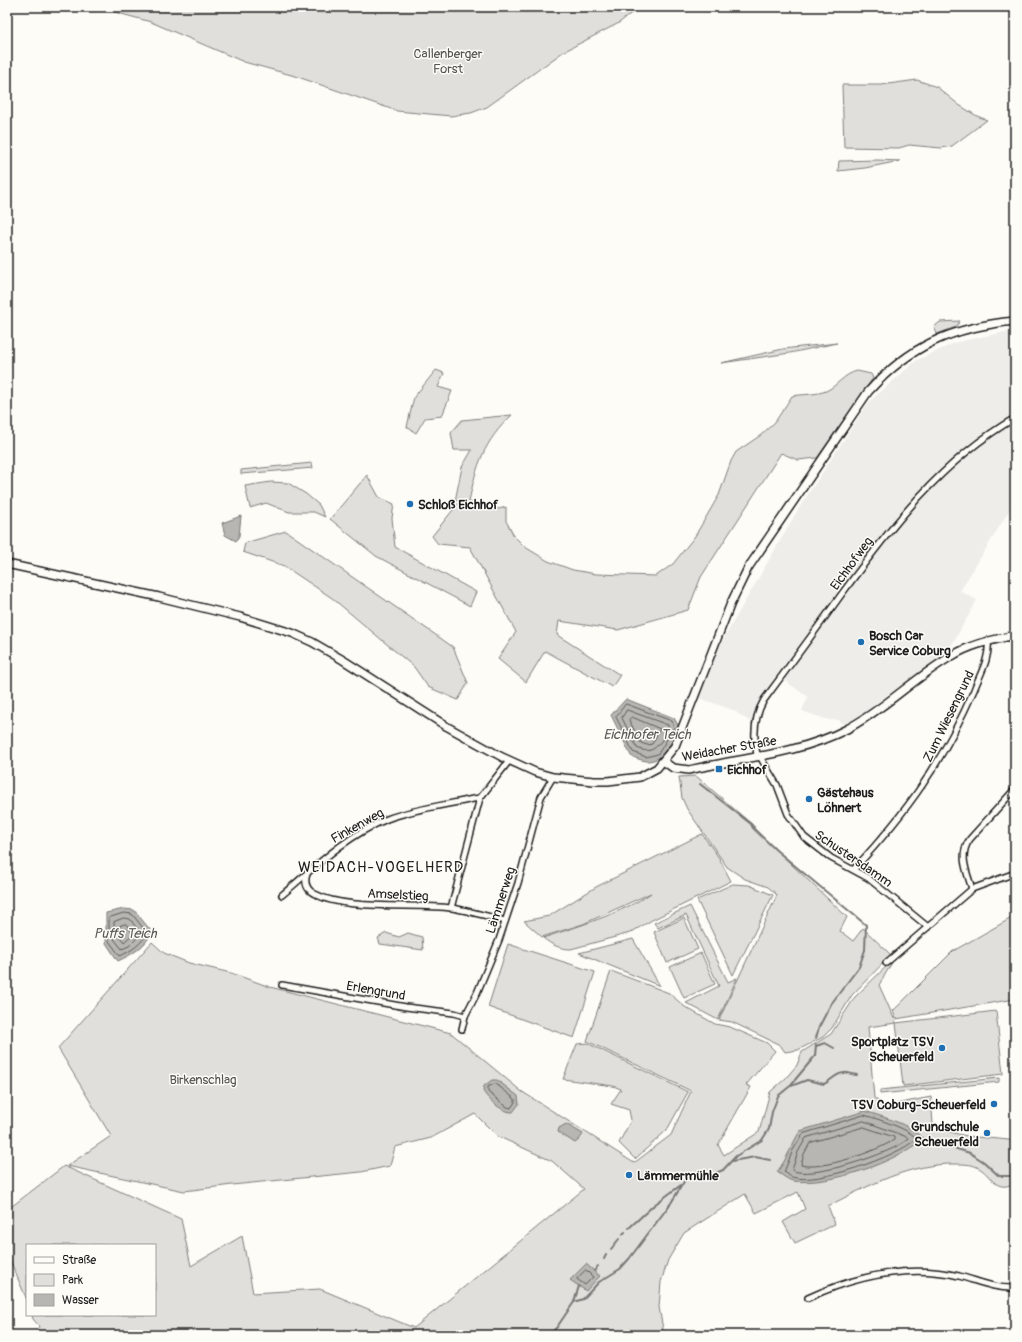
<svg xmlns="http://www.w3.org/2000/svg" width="1022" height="1342" viewBox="0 0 1022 1342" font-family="Pangolin,sans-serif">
<rect width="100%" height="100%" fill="#fdfcf7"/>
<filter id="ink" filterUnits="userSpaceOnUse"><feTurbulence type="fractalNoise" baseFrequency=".025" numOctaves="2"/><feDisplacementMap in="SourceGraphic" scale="8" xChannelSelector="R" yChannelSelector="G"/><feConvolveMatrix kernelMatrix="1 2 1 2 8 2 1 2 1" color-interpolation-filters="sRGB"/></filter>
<g filter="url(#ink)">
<polygon fill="#eeede9" points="1015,330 1015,501 960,591 977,600 949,650 885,701 843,725 839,720 829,720 802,711 808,697 778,676 758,703 752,723 733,710 699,698 717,650 799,508 868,403 917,360 957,342"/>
<g fill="#e0dfdb" stroke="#7e7e7c">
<polygon points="96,7 639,7 619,23 563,52 487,107 471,113 451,116 397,111 295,76 244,62 151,22"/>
<polygon points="917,80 937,87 959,105 977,116 987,120 952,146 941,148 909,145 899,148 844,147 842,85 881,85"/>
<polygon points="878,160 900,161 865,168 838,171 839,161"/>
<polygon points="960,321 956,327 937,334 934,327 940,322"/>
<polygon points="837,343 790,353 721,363 783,349"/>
<polygon points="436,370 444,373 438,387 452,391 442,416 425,418 416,433 407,427 414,397"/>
<path d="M857,371l14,3 2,4 -56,80 -19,2 -17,-7 -80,124 -13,33 -70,20 -59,-9 -2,14 63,40 -8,12 -67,-36 -19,31 -28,-23 18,-27 -46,-85 -32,-3 -6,-8 29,-36 -6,1 7,-34 10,-17h-18l-3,-17 11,-13 50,-5c-28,26 -36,51 -43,87l30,7 7,-2v14l8,15 11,11 23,14 25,9 23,4 60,2 17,-12 22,-28 24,-41 12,-34 5,-9 25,-17 14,-13 17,-26c11,-2 23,-1 34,-5 11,-5 18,-17 31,-20z"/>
<polygon points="312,463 313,468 241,474 241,470"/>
<polygon points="367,475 379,497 394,504 392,518 395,547 476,592 470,606 376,556 330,519"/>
<polygon points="271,482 288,483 306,494 319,505 325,517 314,512 289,512 266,503 250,508 245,486"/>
<polygon points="286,531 453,647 468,683 458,700 428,687 414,667 332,598 284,566 243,552 245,543"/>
<polygon points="696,776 755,827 753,828 847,917 840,931 853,941 863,928 891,955 852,995 832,1028 823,1037 798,1050 785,1052 780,1045 732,1022 719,1020 777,895 768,887 745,879 727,867 687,809 682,798 679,777"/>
<path d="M702,834l17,24 12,23 -79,39 -22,13 -59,16c-11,0 -19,-4 -28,-11 33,-11 80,-25 108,-45l-68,31 -41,13 -18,-16 25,-5 47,-29z"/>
<polygon points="733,884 749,885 773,895 733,975 697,900"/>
<polygon points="690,906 728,982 737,978 718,1020 686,1003 719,986 686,915 658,928 654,923"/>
<polygon points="1015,916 1015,999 896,1019 893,1011 953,951"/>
<polygon points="684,918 698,949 667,963 654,932"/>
<polygon points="386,933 399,937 408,933 422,937 423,950 380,944 378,938"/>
<polygon points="633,939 660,986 579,953"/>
<path d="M152,942l12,11 25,10 42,10 39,14 181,46 70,58 113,72 37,-28 20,-44 -104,-50 24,-70 58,22 16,14 30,17 15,3 37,16 8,8 -29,34 5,2 -33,58 6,10 35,-23 11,-40 15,-13 12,-14 5,-13 29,-18 24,-37 39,-38 -15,26 17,38 100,-12 7,63 -100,12 -7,-63 -28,4 6,71 11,8 46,-9 2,27c27,16 52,12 82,17v42c-21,11 -23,-9 -38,-16 -6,-3 -14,-3 -21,-3 -46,-1 -88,22 -128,42l7,18 -40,19 -12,-21 22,-13 -7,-17 -42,21 -11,-19 -61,39 -16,27 -7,22 -2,25 5,28h-629l4,-9 -6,-7 -1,-4h123v-70h-128v55l-20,-47v-43l57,-44 117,53 10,47 51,-30 11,57 67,-4 94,39 170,-139 -32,-28 -55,-25 -22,-22 -44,24 -36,9 -5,19 -29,6 -129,13 -48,6 -117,-25 44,-30 -53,-88z"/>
<polygon points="508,944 595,972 574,1038 488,1007"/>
<polygon points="701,953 715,984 684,998 670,967"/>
<polygon points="587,1043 688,1092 667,1130 635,1159 619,1143 631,1120 629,1110 611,1104 621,1089 613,1086 563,1079 577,1044"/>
<polygon points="999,1078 999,1082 880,1094 880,1090"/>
</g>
<g fill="#b7b6b2" stroke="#797876">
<polygon points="241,516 239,536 236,541 225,535 222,523"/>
<path d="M626,699l48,19 5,9c-6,14 -15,35 -33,34 -5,-1 -11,-3 -15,-5l-20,-41z"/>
<path d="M124,909l10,1 18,22c-7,15 -19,22 -34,29l-12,-18v-30z"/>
<path d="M492,1080h5l21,16 1,8 -6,8c-10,1 -26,-13 -30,-21l1,-5z"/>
<path d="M865,1111c20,7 44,12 58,28 -28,23 -92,47 -130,42 -5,-1 -11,-6 -16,-9 10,-13 15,-28 23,-41z"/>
<polygon points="566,1124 583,1134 579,1140 575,1143 558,1132 559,1128"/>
<polygon points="586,1264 600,1276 586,1291 570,1280"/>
</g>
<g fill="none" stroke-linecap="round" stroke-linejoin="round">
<g stroke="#5a5a58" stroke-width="1">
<polygon points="626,704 672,721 674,728 658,754 646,757 633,752 616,717"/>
<path d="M627,710l41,15c1,5 -2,8 -4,12 -8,12 -14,17 -27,11l-15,-30z"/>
<polygon points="632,717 660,729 652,744 647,745 641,743 629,720"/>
<path d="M124,913l8,1 15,19c-5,11 -16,18 -27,23l-11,-15v-23z"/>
<polygon points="124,918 130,919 141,934 129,946 122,949 114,939 114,922"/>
<polygon points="126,924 133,934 124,942 120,937 120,926"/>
<polygon points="496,1084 515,1099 515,1102 511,1108 507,1107 488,1092 488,1087"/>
<path d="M864,1115c11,3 49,15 52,24 -17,17 -101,47 -124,38 -3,-1 -5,-4 -8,-5l9,-22 10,-16z"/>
<path d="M864,1121l43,16 1,2c-14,14 -100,42 -116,31l6,-18 8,-14z"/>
<path d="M864,1127l30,10v3c-17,11 -73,31 -93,25l3,-11 6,-11z"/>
<polygon points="586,1270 593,1277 585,1285 577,1279"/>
</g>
<g stroke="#797876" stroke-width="2">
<polyline points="700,784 751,824 753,828 776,850 866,925 865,950 859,967 831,1004 819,1027 816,1038"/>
<polyline points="816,1046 825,1043 834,1048"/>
<path d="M791,1086l16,-6 17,4c7,-3 12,-11 20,-11 4,-1 8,2 13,2"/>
<polyline points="921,1138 970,1153 984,1162 999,1176 1015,1176"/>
<polyline points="732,1161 755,1157 770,1160"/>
<polyline points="629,1228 654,1205 681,1185"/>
<polyline points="623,1234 625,1232"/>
<polyline points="611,1249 619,1239"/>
<polyline points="604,1259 606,1255"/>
<polyline points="594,1271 598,1266"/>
<polyline points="574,1302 583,1299 599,1282 620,1269 629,1259 671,1203 685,1180 696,1175 711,1175 723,1170 736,1156 762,1140 769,1129 772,1112 778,1096 789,1087 815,1056 816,1045"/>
<polyline points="549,1335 557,1327 574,1302 579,1286"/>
</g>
<defs>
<g id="street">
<path d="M757,755c-4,-19 -3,-38 7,-55 26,-35 52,-70 77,-105 50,-68 100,-134 174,-177"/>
<polyline points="759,755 777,785 788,814 804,837 831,858 868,878 928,927"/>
<path d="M854,869c54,-58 88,-106 120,-179 6,-16 16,-31 14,-49"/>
<path d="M307,874c-3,9 0,16 8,20 31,17 100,9 137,14 18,3 35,8 53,13"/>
<path d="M972,889c-5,-17 -14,-34 -2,-50l45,-50"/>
<path d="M282,895c33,-28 64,-59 105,-76 26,-10 59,-14 86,-20l7,-1"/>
<polyline points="451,908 480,798 509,761"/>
<polyline points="886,963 972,889 1015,873"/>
<polyline points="282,985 406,1007 454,1013 465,1016"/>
<polyline points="462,1029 465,1016 477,993 499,940 518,883 541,797 553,777"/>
<path d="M808,1298c48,-22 99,-34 151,-22 19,5 36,13 56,12"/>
</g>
<g id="secondary">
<path d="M7,564l152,33 81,20 52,16 20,9 31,18 103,66 56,31 33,15 18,5 41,4h14l32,-4 17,-9 18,-22 56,-143 17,-35 120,-176c42,-47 85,-65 147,-71"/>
<path d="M663,761l10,7 16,2c52,-12 110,-16 158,-41 38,-20 68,-52 105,-73 19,-12 41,-16 63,-21"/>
</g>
</defs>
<use href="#street" stroke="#1c1c1c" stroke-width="8"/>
<use href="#secondary" stroke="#1c1c1c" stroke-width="10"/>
<use href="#street" stroke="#fdfcf7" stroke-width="5"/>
<use href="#secondary" stroke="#fdfcf7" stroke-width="7"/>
</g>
</g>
<g fill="#1f6fb2" stroke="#fdfcf7" stroke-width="1.5">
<circle cx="410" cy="504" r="4"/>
<circle cx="861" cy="642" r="4"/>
<rect x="715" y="765" width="8" height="8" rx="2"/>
<circle cx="809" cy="799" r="4"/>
<circle cx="942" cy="1048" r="4"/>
<circle cx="994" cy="1104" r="4"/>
<circle cx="987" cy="1133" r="4"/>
<circle cx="629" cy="1175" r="4"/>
</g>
<g text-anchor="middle" stroke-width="3" stroke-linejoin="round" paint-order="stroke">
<g font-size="13" fill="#575655" stroke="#fdfcf7">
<text x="448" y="58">Callenberger<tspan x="448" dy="15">Forst</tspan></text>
<text x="203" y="1084">Birkenschlag</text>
</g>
<g font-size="13" font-weight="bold" fill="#1c1c1c" stroke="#fdfcf7" text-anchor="start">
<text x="418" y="509">Schloß Eichhof</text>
<text x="869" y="640">Bosch Car<tspan x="869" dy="15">Service Coburg</tspan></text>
<text x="727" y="774">Eichhof</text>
<text x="817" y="797">Gästehaus<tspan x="817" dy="15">Löhnert</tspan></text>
<text x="934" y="1046" text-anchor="end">Sportplatz TSV<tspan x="934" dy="15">Scheuerfeld</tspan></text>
<text x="986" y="1109" text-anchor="end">TSV Coburg-Scheuerfeld</text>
<text x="979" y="1131" text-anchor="end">Grundschule<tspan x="979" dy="15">Scheuerfeld</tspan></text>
<text x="637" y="1180">Lämmermühle</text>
</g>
<g font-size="13" fill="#1c1c1c" stroke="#fdfcf7">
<text transform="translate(851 563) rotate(-54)" y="5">Eichhofweg</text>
<text transform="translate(948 716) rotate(-64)" y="5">Zum Wiesengrund</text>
<text transform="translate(729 748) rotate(-10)" y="5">Weidacher Straße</text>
<text transform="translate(357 825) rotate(-29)" y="5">Finkenweg</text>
<text transform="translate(854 858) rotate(34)" y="5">Schustersdamm</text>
<text transform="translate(398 894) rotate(3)" y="5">Amselstieg</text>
<text transform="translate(500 900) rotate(-72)" y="5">Lämmerweg</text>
<text transform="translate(376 990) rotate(10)" y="5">Erlengrund</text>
</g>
<g font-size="14" font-style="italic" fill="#5a5a58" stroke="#fdfcf7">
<text x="647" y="739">Eichhofer Teich</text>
<text x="125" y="938">Puffs Teich</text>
</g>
<g font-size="15" letter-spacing="1" fill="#1c1c1c" stroke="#fdfcf7">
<text x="381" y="872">WEIDACH-VOGELHERD</text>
</g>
</g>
<rect width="1022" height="1342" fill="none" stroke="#fdfcf7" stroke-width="24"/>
<rect x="12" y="12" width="998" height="1318" fill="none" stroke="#1c1c1c" stroke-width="1.5" filter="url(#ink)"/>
<rect x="26" y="1244" width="130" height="72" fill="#fdfcf7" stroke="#a3a29f"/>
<rect x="34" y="1257" width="20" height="6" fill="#fdfcf7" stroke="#a3a29f"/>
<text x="62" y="1264" font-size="12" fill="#1c1c1c">Straße</text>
<rect x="34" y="1274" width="20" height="12" fill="#e0dfdb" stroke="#a3a29f"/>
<text x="62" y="1284" font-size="12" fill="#1c1c1c">Park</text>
<rect x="34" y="1294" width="20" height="12" fill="#b7b6b2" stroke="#a3a29f"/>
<text x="62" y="1304" font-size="12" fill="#1c1c1c">Wasser</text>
</svg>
